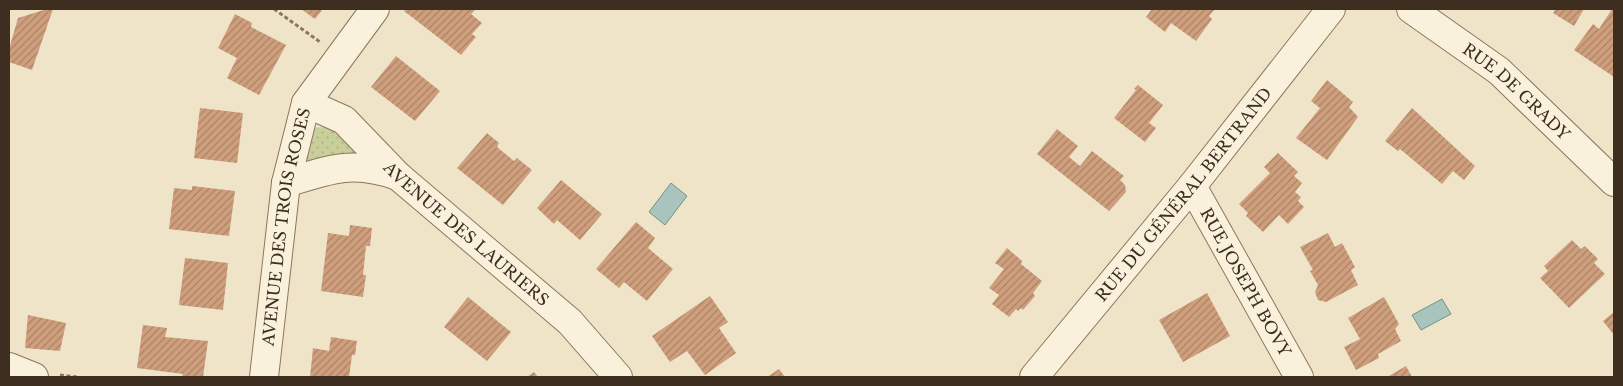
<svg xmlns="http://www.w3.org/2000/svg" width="1623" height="386" viewBox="0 0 1623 386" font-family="'Libre Baskerville',serif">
<defs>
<pattern id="grass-dots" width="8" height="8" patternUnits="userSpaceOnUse" patternTransform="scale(1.25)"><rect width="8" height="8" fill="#c9cf9b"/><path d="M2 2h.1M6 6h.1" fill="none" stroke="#aeb285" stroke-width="1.8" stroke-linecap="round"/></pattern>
<pattern id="building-hatch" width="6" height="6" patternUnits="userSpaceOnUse" patternTransform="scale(1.25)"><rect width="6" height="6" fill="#cf9f7d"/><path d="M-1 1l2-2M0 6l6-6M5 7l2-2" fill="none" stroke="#a98266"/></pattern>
</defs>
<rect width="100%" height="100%" fill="#f0e4c8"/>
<polygon fill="url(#grass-dots)" points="327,127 343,138 359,157 315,167 305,158 312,128"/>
<g fill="#a9c4bc" stroke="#6f938a">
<polygon points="671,183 687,196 665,225 649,212"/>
<polygon points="1442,299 1451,314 1421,330 1412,315"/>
</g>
<g fill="url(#building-hatch)">
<polygon points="47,9 53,9 32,70 9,62 9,49 18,18"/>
<polygon points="301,9 323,9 315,19"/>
<polygon points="406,9 476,9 471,14 482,23 472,34 476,37 461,55 404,11"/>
<polygon points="1152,9 1215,9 1209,16 1212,19 1196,41 1171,23 1165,32 1146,17"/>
<polygon points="1556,9 1584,9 1574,26 1553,13"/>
<polygon points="1612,9 1614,9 1614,77 1574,50 1593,24 1599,29"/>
<polygon points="235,14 252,23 251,27 286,45 259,95 227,78 237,58 218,48"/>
<polygon points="396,56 440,91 415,121 371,87"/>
<polygon points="1327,80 1353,102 1349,107 1358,117 1327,160 1296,138 1320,108 1311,101"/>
<polygon points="1138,85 1163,105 1149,123 1156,128 1145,142 1114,118 1136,90 1134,89"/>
<polygon points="200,108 243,113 237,163 194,158"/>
<polygon points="1412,108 1475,166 1464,180 1453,171 1442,184 1400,149 1398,151 1385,141"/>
<polygon points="1057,129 1078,146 1069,157 1080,166 1092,151 1124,176 1120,180 1125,185 1126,192 1109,211 1037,154"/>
<polygon points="487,133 499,143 497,147 514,161 517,158 532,170 503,205 457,168"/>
<polygon points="1278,153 1298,172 1294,176 1302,183 1295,192 1301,197 1298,201 1304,207 1288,224 1279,215 1263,232 1246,216 1248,213 1239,204 1270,173 1264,167"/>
<polygon points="561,180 602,214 580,240 557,220 554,224 537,208"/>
<polygon points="192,186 235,191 229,236 169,229 174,188 192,190"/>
<polygon points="636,222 655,238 648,248 673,269 647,301 624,282 619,288 596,269"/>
<polygon points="350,225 372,228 370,246 366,246 363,275 366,275 363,297 321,291 328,233 349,236"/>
<polygon points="1328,233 1335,247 1342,243 1355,267 1351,270 1358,285 1326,302 1318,300 1315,292 1318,285 1310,271 1313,270 1300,247"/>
<polygon points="1572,240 1581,249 1585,246 1598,259 1594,263 1605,274 1569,308 1540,278 1548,271 1544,266"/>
<polygon points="1007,248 1022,261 1021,264 1042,281 1033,293 1035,296 1023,310 1021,308 1018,311 1016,309 1009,317 992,304 999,295 989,288 1004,269 995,263"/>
<polygon points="185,258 228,263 223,310 179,305"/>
<polygon points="1207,293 1230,336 1183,362 1159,320"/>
<polygon points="710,296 728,322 719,328 736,353 705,375 687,351 670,362 652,336"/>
<polygon points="468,297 511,332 487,361 444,327"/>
<polygon points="1384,297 1399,324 1395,329 1401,341 1378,354 1379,358 1356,370 1344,347 1360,339 1348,318"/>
<polygon points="1614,312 1614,335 1603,321"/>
<polygon points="28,315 66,323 60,351 25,348"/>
<polygon points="143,325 167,328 165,337 208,341 203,377 182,377 183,374 137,368"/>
<polygon points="331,337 357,341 355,355 352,355 349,377 310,377 313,348 329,351"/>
<polygon points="1406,366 1412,377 1387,377"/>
<polygon points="779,369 785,377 767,377"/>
<polygon points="534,372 538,377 527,377"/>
</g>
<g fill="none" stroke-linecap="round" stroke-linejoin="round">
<defs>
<g id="minor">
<path id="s1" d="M1411,9l88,62 115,111"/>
<path id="s2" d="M306,103l38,17 54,56 172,146 48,55"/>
<path d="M286,183c44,-14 67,-23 112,-7"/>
<path id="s3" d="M1192,186l107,191"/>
<polyline points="9,367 34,377"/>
<path id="s4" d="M264,377l22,-194 20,-80 69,-94"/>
<path id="s5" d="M1034,377l158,-191 139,-177"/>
</g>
</defs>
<use href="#minor" stroke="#8d765c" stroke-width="30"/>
<g stroke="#8d765c" stroke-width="3" stroke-dasharray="4 2.5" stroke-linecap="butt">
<polyline points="274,9 320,42"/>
<polyline points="60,375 77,377"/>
</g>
<use href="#minor" stroke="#faf1dc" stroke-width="28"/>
</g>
<g text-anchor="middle" stroke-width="4" stroke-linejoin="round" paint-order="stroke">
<g font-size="16" fill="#3d2e20" stroke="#f7eed8">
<text dy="6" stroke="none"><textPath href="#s1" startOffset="134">RUE DE GRADY</textPath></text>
<text dy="6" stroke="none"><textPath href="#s5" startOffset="236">RUE DU GÉNÉRAL BERTRAND</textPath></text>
<text dy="6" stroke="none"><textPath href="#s4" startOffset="152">AVENUE DES TROIS ROSES</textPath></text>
<text dy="6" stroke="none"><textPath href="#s2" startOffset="209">AVENUE DES LAURIERS</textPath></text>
<text dy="6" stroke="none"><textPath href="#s3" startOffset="110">RUE JOSEPH BOVY</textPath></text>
</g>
</g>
<rect width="1623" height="386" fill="none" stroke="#3d2e20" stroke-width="20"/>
</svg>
